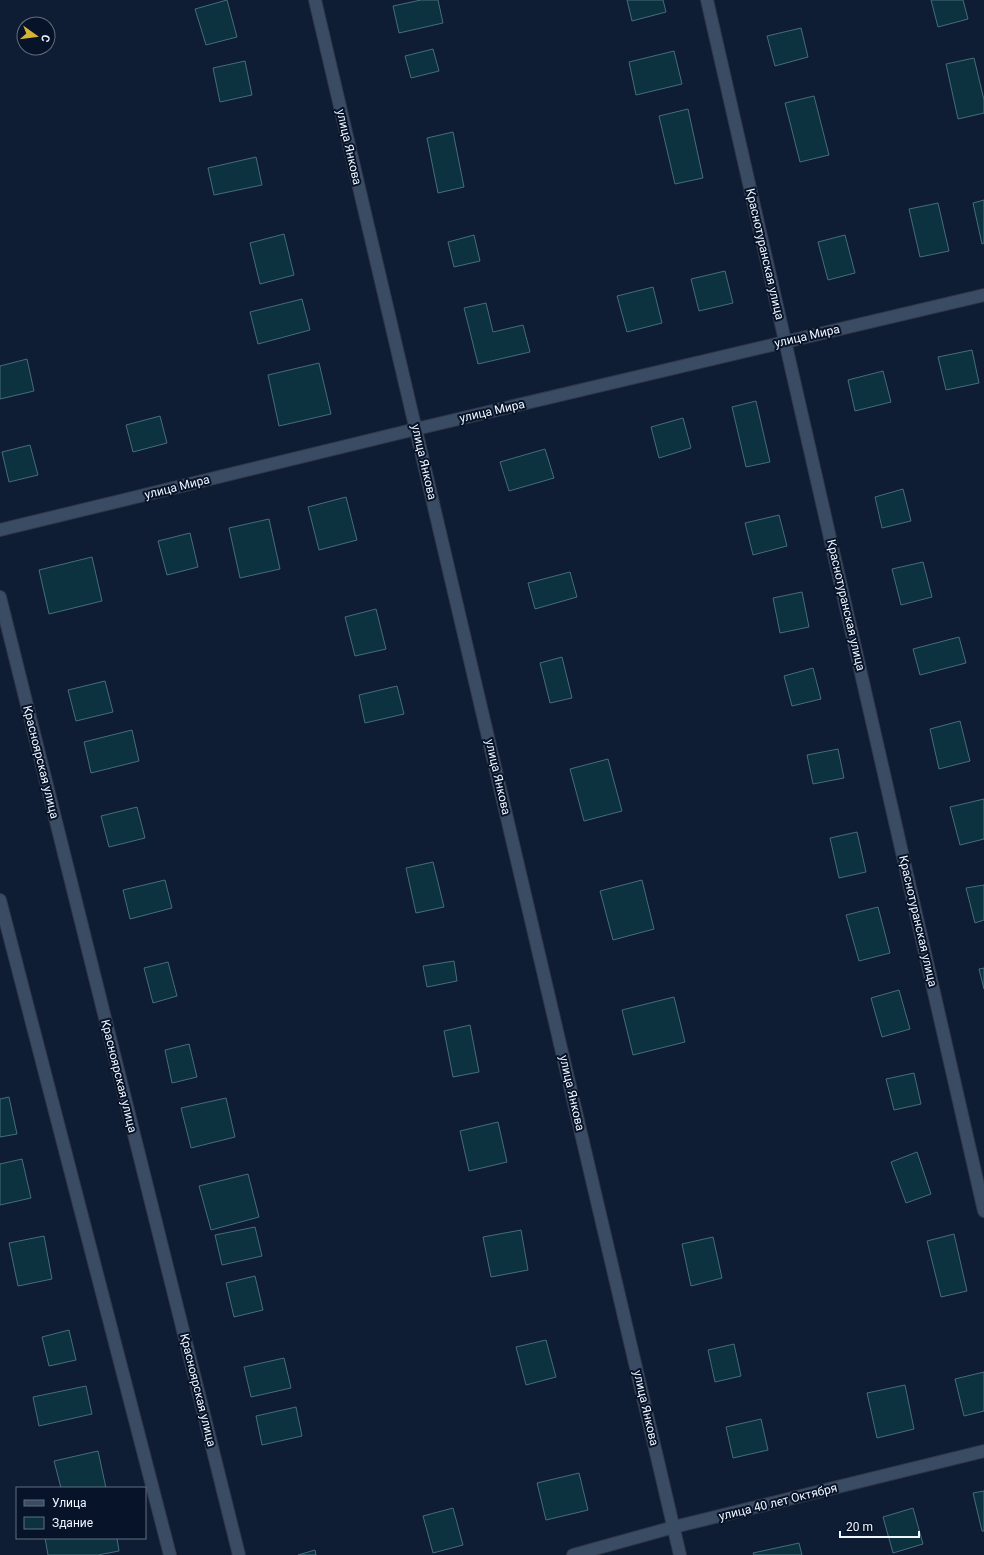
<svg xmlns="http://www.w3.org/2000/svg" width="984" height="1555" viewBox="0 0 984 1555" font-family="Roboto,sans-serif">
<rect width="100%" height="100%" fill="#0e1d33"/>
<g fill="#0d323f" stroke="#476c7a">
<polygon points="227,0 237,37 206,45 195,9"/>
<polygon points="421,0 438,0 443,23 399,33 393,6"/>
<polygon points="627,0 663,0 666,12 632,21"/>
<polygon points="931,0 963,0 968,19 938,27"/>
<polygon points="801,28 808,57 775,66 767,36"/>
<polygon points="433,49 439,71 411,78 405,56"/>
<polygon points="674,51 682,84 636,95 629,62"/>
<polygon points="974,58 984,100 984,113 958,119 946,64"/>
<polygon points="245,61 252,95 220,102 213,68"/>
<polygon points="814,96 829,155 800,162 785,103"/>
<polygon points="688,109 703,178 675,184 659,116"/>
<polygon points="453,132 464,187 438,193 427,138"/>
<polygon points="256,157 262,185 214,195 208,168"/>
<polygon points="984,200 984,243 982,244 973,203"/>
<polygon points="938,203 949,251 920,257 909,209"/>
<polygon points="284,234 294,275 260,284 250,243"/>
<polygon points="474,235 480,261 454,267 448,242"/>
<polygon points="845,235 855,273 828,280 818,242"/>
<polygon points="725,271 733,303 699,311 691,279"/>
<polygon points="653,287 662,323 627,332 617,296"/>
<polygon points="302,299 310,330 258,344 250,312"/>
<polygon points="486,303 493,332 523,325 530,352 478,364 464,308"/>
<polygon points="972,350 979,383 946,390 938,357"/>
<polygon points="27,359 34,391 0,399 0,366"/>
<polygon points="319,363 331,414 279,426 268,375"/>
<polygon points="883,371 891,402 855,411 848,380"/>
<polygon points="756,401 770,462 746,467 732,407"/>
<polygon points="160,416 167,443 133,452 126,425"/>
<polygon points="683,418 691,448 659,458 651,427"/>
<polygon points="30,445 38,475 9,482 2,452"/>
<polygon points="545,449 554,478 509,491 500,462"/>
<polygon points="903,489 911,521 882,528 875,497"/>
<polygon points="346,497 357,540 319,550 308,507"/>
<polygon points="779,515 787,546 753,555 745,523"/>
<polygon points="269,519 280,569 240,578 229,528"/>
<polygon points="190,533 198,567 167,575 158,541"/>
<polygon points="92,557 102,601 49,614 39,570"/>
<polygon points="923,562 932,597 901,605 892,569"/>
<polygon points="570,572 577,597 535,609 528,583"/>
<polygon points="802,592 809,627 780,633 773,598"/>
<polygon points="376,609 386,649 355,656 345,617"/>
<polygon points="959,637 966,663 920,675 913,649"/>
<polygon points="562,657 572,698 550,703 540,663"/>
<polygon points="813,668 821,699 792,706 784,676"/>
<polygon points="105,681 113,712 76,721 68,690"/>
<polygon points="397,686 404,714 365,723 359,695"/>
<polygon points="960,721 970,761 939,769 930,729"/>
<polygon points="132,730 139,761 91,773 84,742"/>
<polygon points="838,749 844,778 813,784 807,755"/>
<polygon points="608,759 622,811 584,821 570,769"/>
<polygon points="984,799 984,839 960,845 950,807"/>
<polygon points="137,807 145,838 109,847 101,816"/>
<polygon points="857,832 866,872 839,878 830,838"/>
<polygon points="433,862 444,907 416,913 406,868"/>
<polygon points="165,880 172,908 130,919 123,890"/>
<polygon points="642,880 654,929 613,940 600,891"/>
<polygon points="984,885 984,920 975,923 966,888"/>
<polygon points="878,907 890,953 859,961 846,915"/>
<polygon points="454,961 457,981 427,987 423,966"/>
<polygon points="168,962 177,996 153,1003 144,968"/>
<polygon points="984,968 984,989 979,969"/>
<polygon points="899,990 910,1029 882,1037 871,998"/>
<polygon points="674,997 685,1042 633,1055 622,1010"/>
<polygon points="470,1025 479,1072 453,1077 444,1031"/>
<polygon points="189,1044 197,1077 172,1083 165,1050"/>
<polygon points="914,1073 921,1104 894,1110 886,1079"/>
<polygon points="9,1097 17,1134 0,1137 0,1099"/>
<polygon points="226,1098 235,1137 191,1148 181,1108"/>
<polygon points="498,1122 507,1162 469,1171 460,1131"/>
<polygon points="917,1152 931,1194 906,1203 891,1162"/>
<polygon points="22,1159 31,1198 0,1205 0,1164"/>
<polygon points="248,1174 259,1217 211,1230 199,1186"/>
<polygon points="255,1227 262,1256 222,1265 215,1235"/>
<polygon points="521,1230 528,1270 491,1277 483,1237"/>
<polygon points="954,1234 967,1291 941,1297 927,1241"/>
<polygon points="44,1236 52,1279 18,1286 9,1243"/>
<polygon points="713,1237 722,1278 691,1286 682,1244"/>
<polygon points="255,1276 263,1310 234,1317 226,1283"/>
<polygon points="69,1330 76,1360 49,1366 42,1337"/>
<polygon points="546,1340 556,1377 526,1385 516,1347"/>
<polygon points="734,1344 741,1376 715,1382 708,1350"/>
<polygon points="284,1358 291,1388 251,1397 244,1367"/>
<polygon points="984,1372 984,1411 964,1416 955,1379"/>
<polygon points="905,1385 914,1429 877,1438 867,1393"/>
<polygon points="86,1386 92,1414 39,1426 33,1397"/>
<polygon points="296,1407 302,1436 262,1445 256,1416"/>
<polygon points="761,1419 768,1450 733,1458 726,1427"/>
<polygon points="98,1451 106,1488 61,1488 54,1461"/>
<polygon points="579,1473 588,1510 546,1520 537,1483"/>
<polygon points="984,1491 984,1531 982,1531 973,1493"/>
<polygon points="453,1508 463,1545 433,1553 423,1516"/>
<polygon points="913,1508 923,1544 893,1553 883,1517"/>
<polygon points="45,1538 117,1538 119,1551 98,1555 48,1555"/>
<polygon points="799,1543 802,1555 754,1555 753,1553"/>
<polygon points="315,1550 316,1555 298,1555"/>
</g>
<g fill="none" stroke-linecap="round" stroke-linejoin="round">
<defs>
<g id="minor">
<polyline points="315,0 680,1555"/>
<polyline points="707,0 984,1211"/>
<polyline points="0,597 239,1555"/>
<polyline points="0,900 170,1555"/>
<polyline points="573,1555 674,1527 984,1451"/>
</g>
<polyline id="secondary" points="0,530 416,429 984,295"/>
</defs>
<use href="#minor" stroke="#303647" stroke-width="14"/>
<use href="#secondary" stroke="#303647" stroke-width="14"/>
<use href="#minor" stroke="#3a4b64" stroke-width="12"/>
<use href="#secondary" stroke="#3a4b64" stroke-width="12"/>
</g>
<g text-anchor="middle" stroke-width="4" stroke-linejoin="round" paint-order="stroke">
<g font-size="12" fill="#eff6ff" stroke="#061328">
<text transform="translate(349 147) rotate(77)" y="4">улица Янкова</text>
<text transform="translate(765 254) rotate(77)" y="4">Краснотуранская улица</text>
<text transform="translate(807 336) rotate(-13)" y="4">улица Мира</text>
<text transform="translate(492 411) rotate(-13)" y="4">улица Мира</text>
<text transform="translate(424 462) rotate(77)" y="4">улица Янкова</text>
<text transform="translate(177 487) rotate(-14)" y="4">улица Мира</text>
<text transform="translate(846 605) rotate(77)" y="4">Краснотуранская улица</text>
<text transform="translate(41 762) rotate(76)" y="4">Красноярская улица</text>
<text transform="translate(498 777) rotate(77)" y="4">улица Янкова</text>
<text transform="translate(918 921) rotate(77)" y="4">Краснотуранская улица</text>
<text transform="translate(119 1076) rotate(76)" y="4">Красноярская улица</text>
<text transform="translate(572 1093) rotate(77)" y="4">улица Янкова</text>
<text transform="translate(198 1390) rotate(76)" y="4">Красноярская улица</text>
<text transform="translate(646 1408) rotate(77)" y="4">улица Янкова</text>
<text transform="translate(778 1502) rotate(-14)" y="4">улица 40 лет Октября</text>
</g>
</g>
<rect x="16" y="1487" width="130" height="52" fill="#061328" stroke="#636e7e"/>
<rect x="24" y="1500" width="20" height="6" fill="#3a4b64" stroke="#636e7e"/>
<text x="52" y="1507" font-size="12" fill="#eff6ff">Улица</text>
<rect x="24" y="1517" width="20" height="12" fill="#0d323f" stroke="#636e7e"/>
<text x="52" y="1527" font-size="12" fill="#eff6ff">Здание</text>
<g transform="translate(36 36) rotate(104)"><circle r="19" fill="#061328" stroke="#636e7e"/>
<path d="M0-3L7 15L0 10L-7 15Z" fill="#d8b434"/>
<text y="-6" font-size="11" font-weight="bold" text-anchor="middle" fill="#eff6ff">С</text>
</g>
<path d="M840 1531v6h79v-6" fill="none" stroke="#eff6ff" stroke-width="2"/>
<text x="846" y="1531" font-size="12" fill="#eff6ff" stroke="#061328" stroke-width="3" paint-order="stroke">20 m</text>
</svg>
